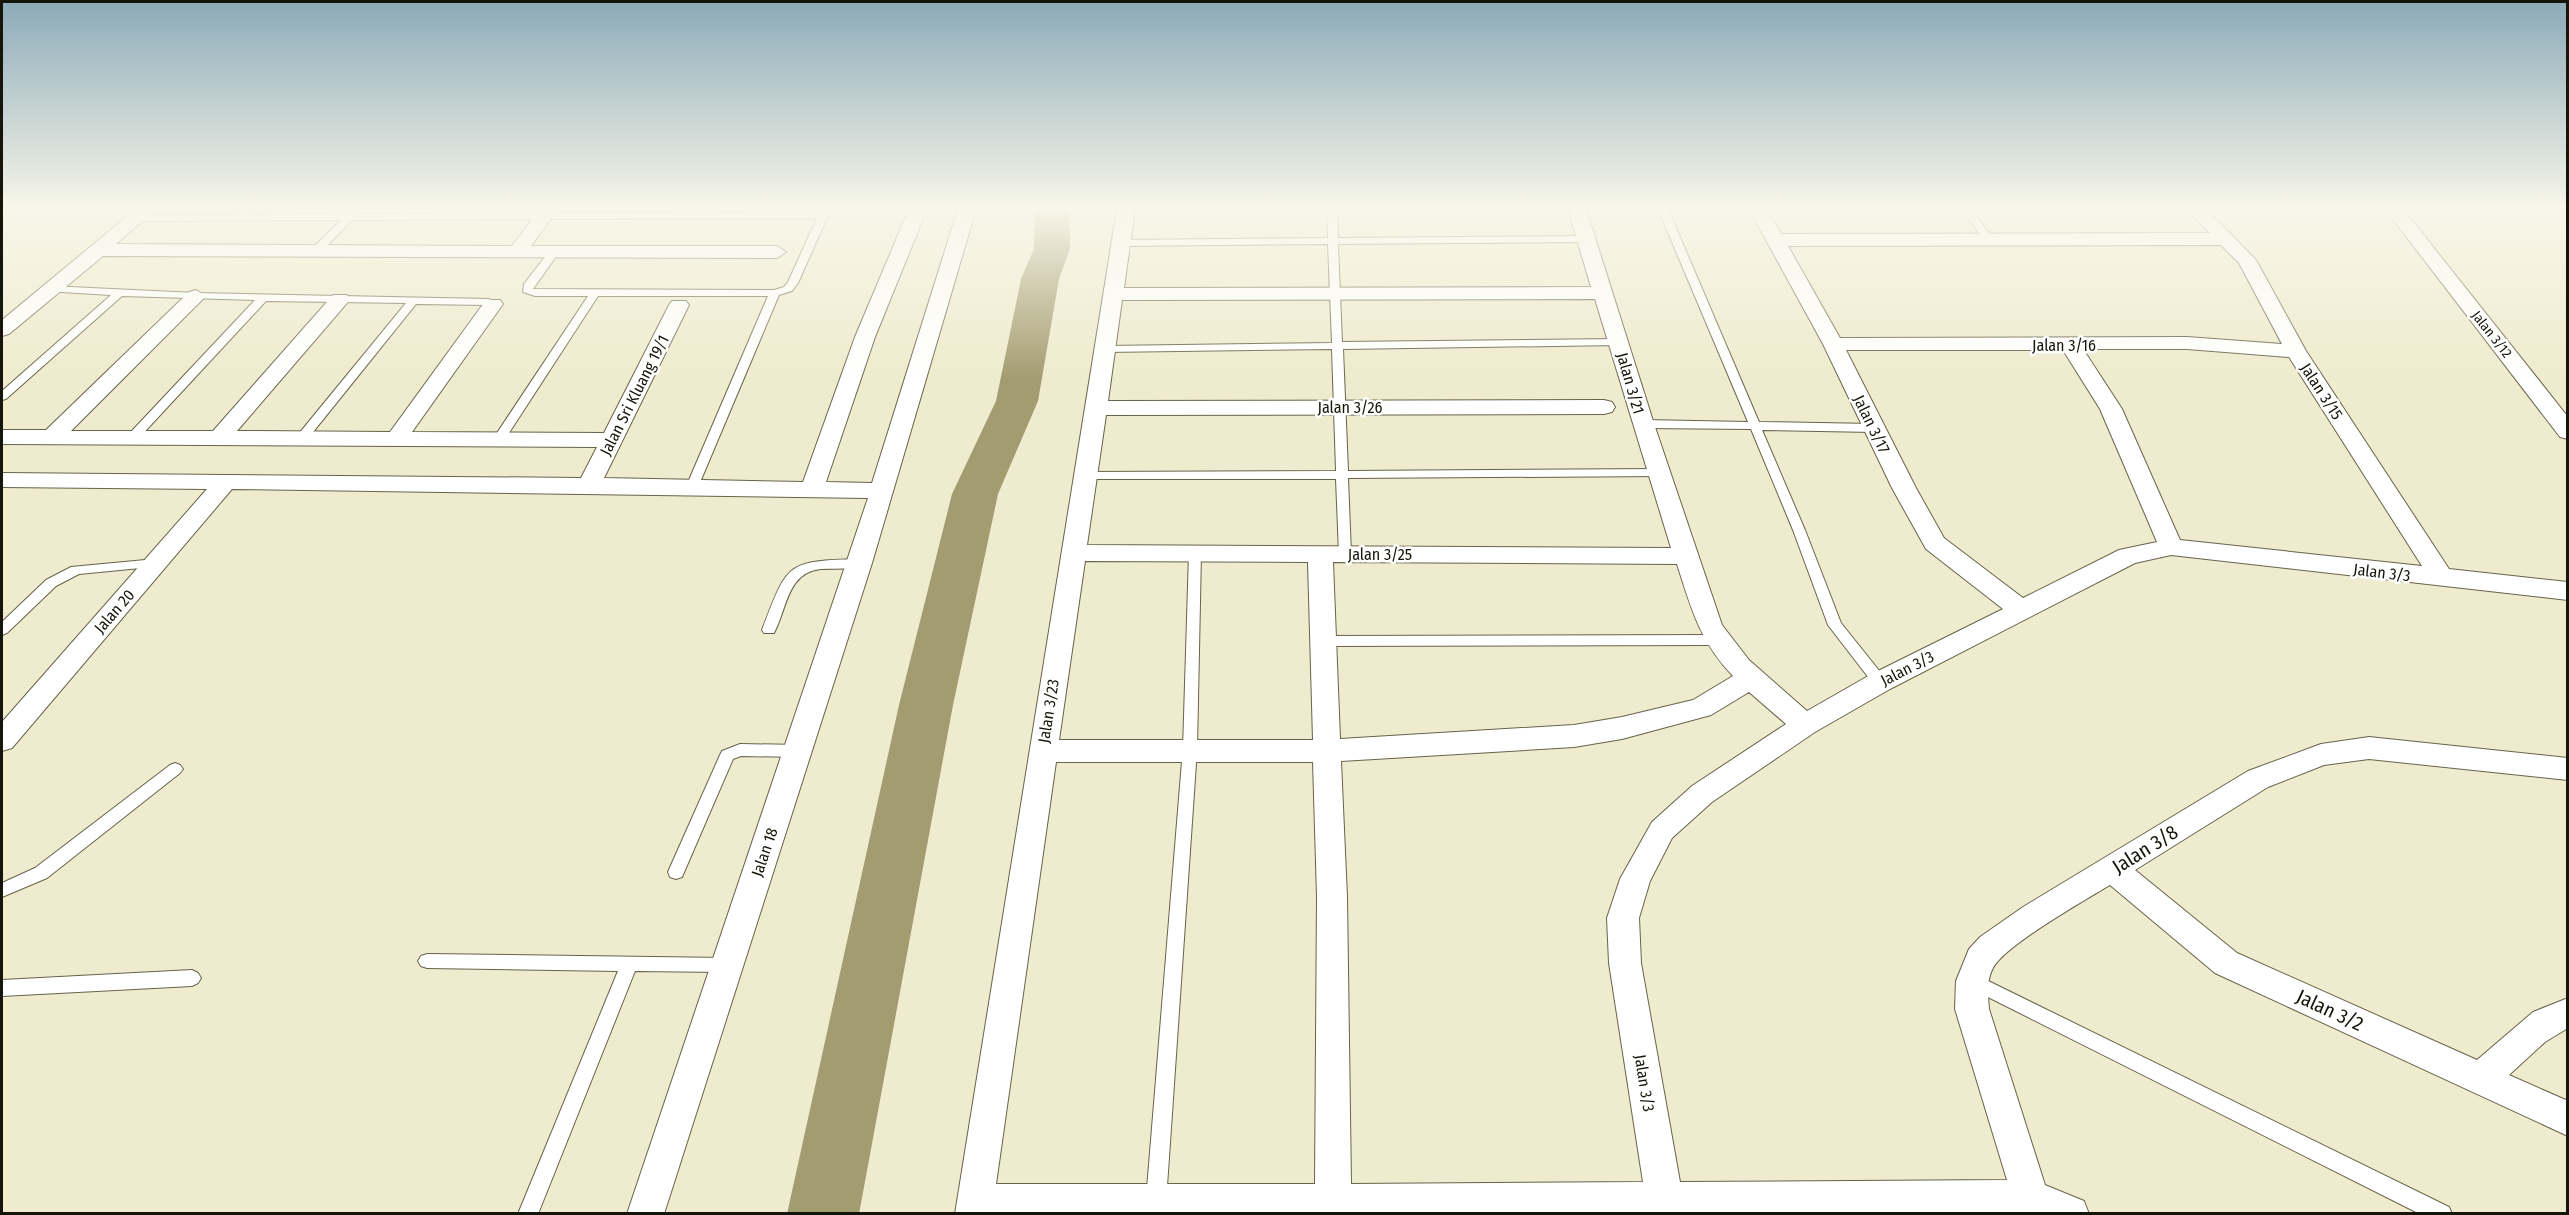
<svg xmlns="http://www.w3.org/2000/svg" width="2569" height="1215" viewBox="0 0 2569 1215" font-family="'Fira Sans Condensed',sans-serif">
<rect width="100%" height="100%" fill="#efebce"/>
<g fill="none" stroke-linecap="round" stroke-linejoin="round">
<polygon fill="#a39c70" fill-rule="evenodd" points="1035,209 1069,209 1070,249 1059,279 1038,401 998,494 953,705 859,1214 787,1214 899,705 952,494 996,401 1021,279 1034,249"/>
<defs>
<g id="service">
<polygon points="821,209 831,209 798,283 792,291 779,295 698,487 692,491 686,487 768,296 598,296 505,439 499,443 493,439 588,296 535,296 523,292 524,284 551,249 555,248 560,251 533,289 774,290 784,287 788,282 817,218 352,220 321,252 313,252 313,248 341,220 136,221 131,218 136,215 346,214 353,210 356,211 357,214 820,212"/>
<polygon points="1327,209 1337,209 1338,238 1587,236 1592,239 1587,242 1338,244 1342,342 1619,339 1624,342 1619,345 1343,349 1348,471 1660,469 1666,473 1664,476 1348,478 1351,554 1345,558 1339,554 1336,479 1081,479 1079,476 1085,472 1336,471 1332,349 1105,352 1100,349 1105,346 1332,343 1328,244 1121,246 1116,243 1121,240 1328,238"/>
<polygon points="1658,209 1668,209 1759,422 1874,424 1880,428 1874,432 1762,430 1805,530 1841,623 1885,678 1887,682 1885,686 1875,686 1828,625 1793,530 1751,429 1643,428 1637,424 1643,420 1748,422"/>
<polygon points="1961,209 1971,209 1994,240 1992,242 1986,242"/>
<polygon points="49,286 196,293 489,299 498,304 493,307 487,305 416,304 305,442 297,442 295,439 297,436 406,303 266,301 137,440 133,441 127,437 129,434 255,300 122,296 6,399 2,400 2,391 111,295 45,291 45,287"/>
<polygon points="1195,549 1201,553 1197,749 1166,1201 1163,1208 1156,1211 1149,1208 1146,1201 1183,749 1189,553"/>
<polygon points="156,559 163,563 161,566 79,574 56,586 7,633 2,635 2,622 46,580 71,567"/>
<path d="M860,559l5,1 2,3 -2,3c-14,4 -30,2 -44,3 -34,3 -34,40 -47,64h-10l-2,-3c26,-68 24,-69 98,-71z"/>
<polygon points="1717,635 1724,640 1717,645 1323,646 1316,641 1323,636"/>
<polygon points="740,744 799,745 804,747 806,751 804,755 799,757 741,756 733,759 682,877 676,879 670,877 668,872 720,755 722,751"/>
<polygon points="175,763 180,765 183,769 180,773 47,878 2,897 2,883 35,868 170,765"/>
<polygon points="427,954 726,958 732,960 735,965 732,970 726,972 635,971 538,1214 518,1214 618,971 427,968 421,966 418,961 421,956"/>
<polygon points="192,970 198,973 201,978 198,983 192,986 2,996 2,980"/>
<polygon points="1972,973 2449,1207 2452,1214 2420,1214 1966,986 1963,981 1966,976"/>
</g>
<g id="minor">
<polygon points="136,209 156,209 116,244 512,246 540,209 558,209 531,246 777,246 786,252 777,258 103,256 9,334 2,336 2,320"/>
<polygon points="909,209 927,209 875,337 826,482 872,483 958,209 976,209 872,563 664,1214 627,1214 868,498 232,489 12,748 2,751 2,722 207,489 2,487 2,473 581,478 597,447 2,444 2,430 46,430 189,292 196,290 206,296 71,431 213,431 333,295 347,295 350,299 347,303 237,431 390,432 486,300 500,300 503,304 412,432 604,433 669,305 672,301 686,301 689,305 604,478 803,482 855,337"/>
<path d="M1117,209h18l-11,79 467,-1 -23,-78h18l68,215 68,201 27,35 58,51 63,-36 133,-66 -77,-60 -34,-61 -69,-144 -74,-135h18l14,25 429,-1 -23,-24h19l50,51 50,91 143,218 119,13v18l-397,-45 -36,8 -245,126 -75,43 -103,70 -40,36 -22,43 -11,37 2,45 39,219 327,-2 -52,-171 1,-28 13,-32 11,-12 43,-30 225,-136 73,-27 48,-7 199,21v22l-199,-21 -45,6 -56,22 -133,83 102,83 240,107 56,-48 35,-14v30l-23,14 -36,33 59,26v35l-353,-163 -105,-88c-25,15 -106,61 -117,83 -7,13 -5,27 -4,41l56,176 39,16 5,13h-1134zM2221,245l18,18 43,81 -95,-7 -347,1 -52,-92zM1595,299l76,249 -584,-3 19,-130 498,-1 8,-2 3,-5 -3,-5 -8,-2 -496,1 14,-101zM2083,349h104l102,8 133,209 -242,-26 -58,-131zM1846,350h217l37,59 57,133 -38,8 -96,48 -79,-60 -28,-50zM1085,561l223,1 5,178h-254zM1333,562l344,2c14,44 23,78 56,112l-40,24 -71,17 -48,8 -234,14zM1749,692l37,32 -94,62 -40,36 -32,57 -13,39 2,45 34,219 -292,2 -4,-287 -6,-136 233,-14 48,-8 89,-24zM1056,762h257l4,135 -2,287h-319z"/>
<polygon points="2385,209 2403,209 2568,417 2568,439 2560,437"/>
</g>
</defs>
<use href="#service" stroke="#67634a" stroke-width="2"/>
<use href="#minor" stroke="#67634a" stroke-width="2"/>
<use href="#service" fill="#fff" fill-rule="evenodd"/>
<use href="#minor" fill="#fff" fill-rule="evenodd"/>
</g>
<linearGradient id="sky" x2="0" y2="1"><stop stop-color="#8caab8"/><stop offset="0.55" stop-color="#f8f6e9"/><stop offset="1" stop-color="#f8f6e9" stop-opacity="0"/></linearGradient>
<rect width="2569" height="379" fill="url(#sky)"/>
<g text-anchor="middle" stroke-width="5" stroke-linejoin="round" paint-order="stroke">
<g font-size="14" fill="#16150b" stroke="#fff">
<text transform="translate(2492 334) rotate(52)" y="5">Jalan 3/12</text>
</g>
<g font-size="16" fill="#16150b" stroke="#fff">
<text x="2064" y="351">Jalan 3/16</text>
<text transform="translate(1631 383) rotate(74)" y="6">Jalan 3/21</text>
<text transform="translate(2322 391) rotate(57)" y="6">Jalan 3/15</text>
<text transform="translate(634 395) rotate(-63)" y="6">Jalan Sri Kluang 19/1</text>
<text x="1350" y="413">Jalan 3/26</text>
<text transform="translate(1872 424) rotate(64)" y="6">Jalan 3/17</text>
<text x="1380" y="560">Jalan 3/25</text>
<text transform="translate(2382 572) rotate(7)" y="6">Jalan 3/3</text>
<text transform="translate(114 611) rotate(-49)" y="6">Jalan 20</text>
<text transform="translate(1907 668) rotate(-27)" y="6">Jalan 3/3</text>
<text transform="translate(1048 711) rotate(-81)" y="6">Jalan 3/23</text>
<text transform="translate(764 852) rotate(-71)" y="6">Jalan 18</text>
<text transform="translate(1645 1083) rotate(81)" y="6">Jalan 3/3</text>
</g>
<g font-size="20" fill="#16150b" stroke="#fff">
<text transform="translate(2145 849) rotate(-32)" y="7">Jalan 3/8</text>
<text transform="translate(2330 1010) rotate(25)" y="7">Jalan 3/2</text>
</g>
</g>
<rect width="2569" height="1215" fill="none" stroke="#16150b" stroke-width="6"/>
</svg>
